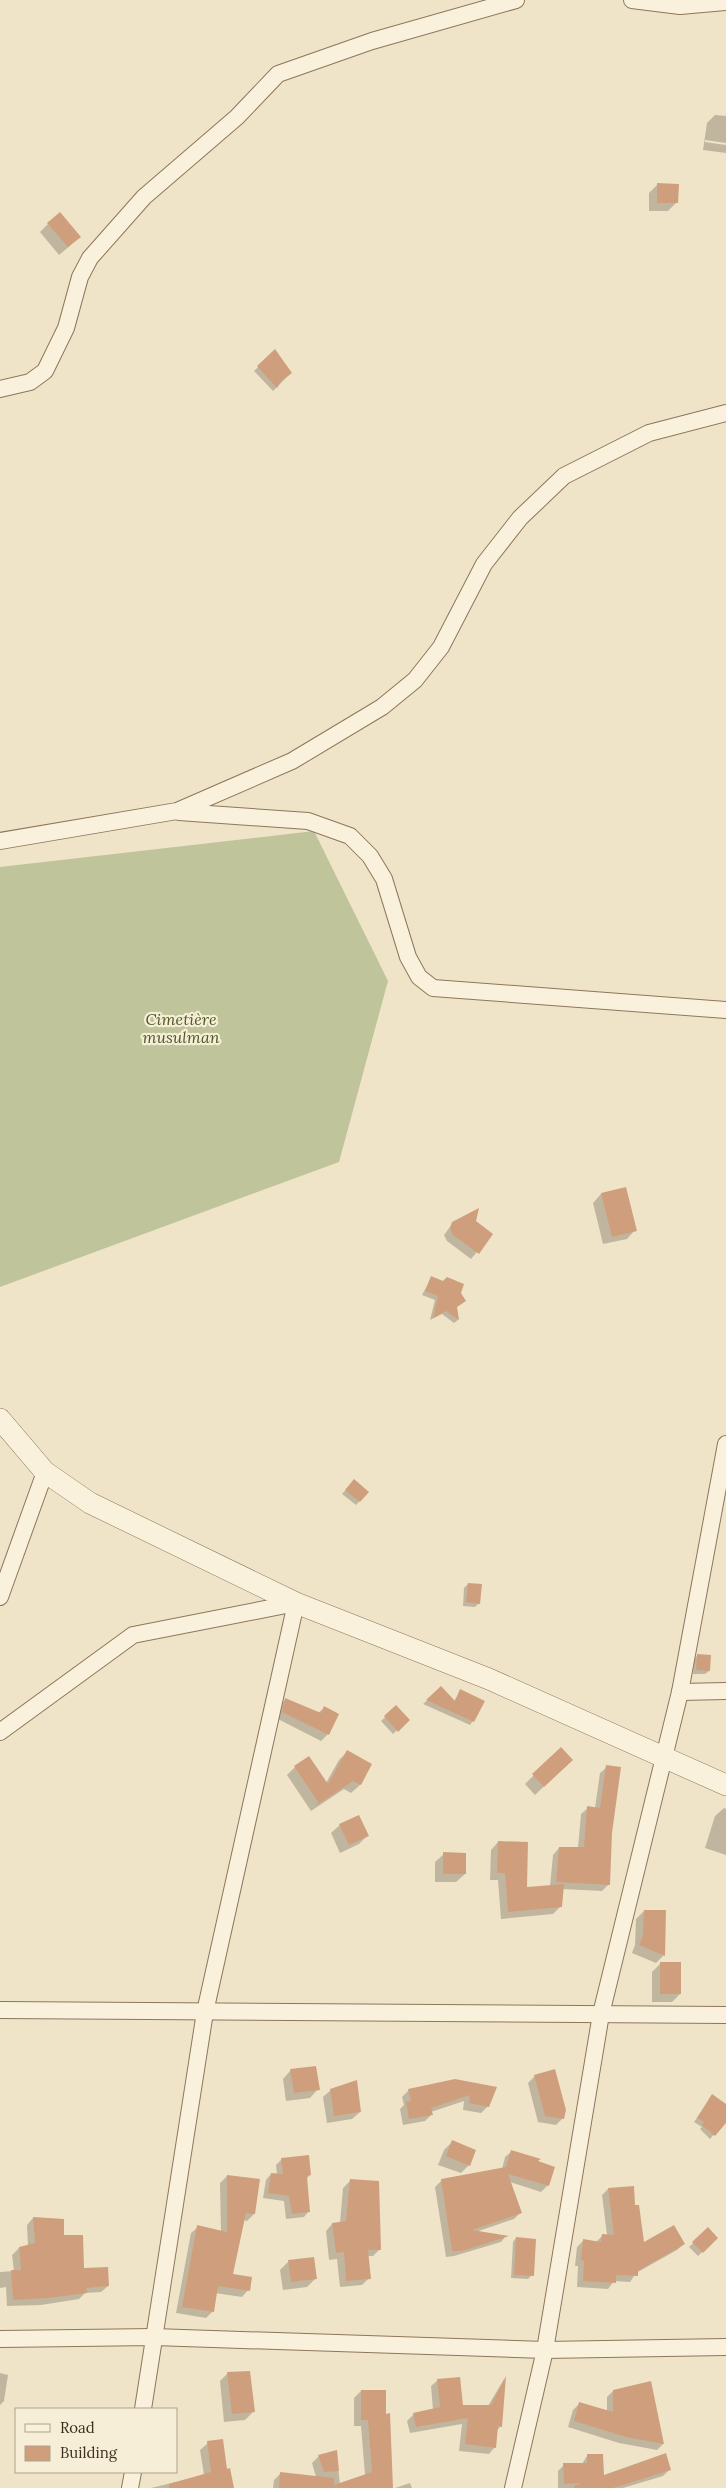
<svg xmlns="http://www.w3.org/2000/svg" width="726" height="2488" viewBox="0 0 726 2488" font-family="Lora,serif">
<rect width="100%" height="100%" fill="#f0e4c8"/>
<polygon fill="#bfc49a" points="314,831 388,981 339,1162 0,1287 0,867"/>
<g fill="#0003">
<polygon points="715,115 726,116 726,143 705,140 705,142 726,145 726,153 703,150 707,123"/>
<polygon points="658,184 677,202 668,211 649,211 649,193"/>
<polygon points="48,224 71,245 59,255 40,232"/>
<polygon points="275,351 291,373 273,391 254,371"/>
<polygon points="625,1189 635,1230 627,1239 603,1244 593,1203 601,1194"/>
<polygon points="475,1221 492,1234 471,1259 447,1241 444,1235 453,1223"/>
<polygon points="432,1277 460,1293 464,1301 455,1308 458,1320 454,1323 442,1314 430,1320 435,1300 422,1295"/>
<polygon points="351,1484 368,1492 356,1505 342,1494"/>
<polygon points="468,1584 479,1603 475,1607 463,1606 464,1588"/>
<polygon points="698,1655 709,1671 705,1674 693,1674 694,1659"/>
<polygon points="441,1688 454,1701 461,1691 473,1721 470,1725 423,1704"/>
<polygon points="285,1700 318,1713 324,1708 328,1734 321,1741 276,1718 279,1706"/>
<polygon points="396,1707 408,1720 393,1734 381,1721"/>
<polygon points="560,1749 571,1760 535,1795 525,1784"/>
<polygon points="347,1752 371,1764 360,1785 351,1793 344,1789 311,1811 287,1775 295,1767 326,1783 339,1760"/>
<polygon points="607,1767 611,1833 609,1884 602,1891 562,1889 561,1906 553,1914 501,1919 498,1880 490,1880 491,1850 498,1842 526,1889 550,1886 553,1855 559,1848 578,1848 581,1814 588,1808 595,1808 600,1773"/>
<polygon points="724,1808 726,1809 726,1855 705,1848 715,1816"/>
<polygon points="340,1825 367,1836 359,1844 340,1853 331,1833"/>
<polygon points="444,1854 465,1874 456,1882 435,1882 435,1862"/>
<polygon points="644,1911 664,1955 656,1963 632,1953 635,1945 636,1919"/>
<polygon points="661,1963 680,1994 672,2002 652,2002 652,1972"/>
<polygon points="291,2070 318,2089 310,2098 286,2101 283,2079"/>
<polygon points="535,2076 563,2118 556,2125 538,2122 528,2083"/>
<polygon points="455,2080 488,2106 481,2113 463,2110 464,2101 431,2112 431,2115 425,2121 403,2125 400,2109 404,2105 402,2097 409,2090"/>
<polygon points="331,2090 360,2112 352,2119 327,2123 323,2097"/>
<polygon points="712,2096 726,2105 726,2121 710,2139 700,2129 702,2127 694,2122"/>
<polygon points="452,2142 469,2165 461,2173 438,2165 444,2150"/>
<polygon points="512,2151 536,2162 548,2185 541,2192 510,2182 520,2213 514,2219 476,2232 506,2236 501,2242 454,2256 446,2257 435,2187 441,2181 502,2169 505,2157"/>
<polygon points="282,2159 310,2175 306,2179 309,2211 304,2217 286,2219 284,2201 263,2198 266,2180 271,2174 277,2175 276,2165"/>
<polygon points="227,2176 254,2214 247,2221 243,2220 231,2275 248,2290 242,2297 215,2293 213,2311 206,2318 176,2313 191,2233 198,2227 221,2232 220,2183"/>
<polygon points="350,2181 380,2249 373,2256 367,2256 369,2278 362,2285 340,2287 337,2259 329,2260 326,2231 332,2224 340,2223 343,2188"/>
<polygon points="633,2188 634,2207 643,2244 684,2244 677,2250 636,2273 630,2282 614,2281 608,2289 577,2287 578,2266 575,2266 577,2247 583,2241 596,2242 603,2235 607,2235 602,2195 608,2189"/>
<polygon points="33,2218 62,2237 83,2270 108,2286 101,2292 85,2293 79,2299 41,2305 7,2306 6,2287 0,2288 0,2272 14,2271 12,2255 19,2248 28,2246 27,2225"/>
<polygon points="708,2229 717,2238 698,2256 689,2247"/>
<polygon points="516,2238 532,2275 528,2279 511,2278 513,2242"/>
<polygon points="288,2262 315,2279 307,2287 283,2290 280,2270"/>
<polygon points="0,2373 8,2375 4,2401 0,2405"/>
<polygon points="228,2373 253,2412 245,2420 224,2422 220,2381"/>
<polygon points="504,2379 501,2426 497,2430 495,2447 489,2454 459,2451 462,2424 410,2433 407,2421 414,2414 433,2410 431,2386 438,2380 462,2406 488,2406"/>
<polygon points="650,2383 663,2444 657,2450 619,2443 568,2427 573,2410 580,2403 607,2411 607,2397 613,2391"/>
<polygon points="361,2391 385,2415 392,2488 273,2488 274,2480 281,2473 316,2477 312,2463 319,2456 336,2451 340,2484 365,2475 361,2426 354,2426 354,2398"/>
<polygon points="208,2443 226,2471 233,2488 151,2488 204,2475 200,2450"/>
<polygon points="587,2456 603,2477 669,2470 663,2476 623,2488 558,2488 558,2471 564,2465 582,2464"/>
<polygon points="410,2483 412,2488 395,2488"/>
</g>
<g fill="#cf9f7d">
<polygon points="657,183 679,184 678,203 657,203"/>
<polygon points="60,212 81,237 68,247 47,223"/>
<polygon points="275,349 292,373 282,380 277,388 257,366"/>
<polygon points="626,1187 637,1231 612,1237 601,1193"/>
<polygon points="479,1208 476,1221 493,1234 479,1254 453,1235 450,1228 452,1222"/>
<polygon points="431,1276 443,1281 447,1277 464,1284 461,1293 466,1301 457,1307 459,1320 446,1311 433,1318 438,1296 425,1291"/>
<polygon points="354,1479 369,1492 360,1502 345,1490"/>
<polygon points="468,1583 482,1584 480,1604 466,1602"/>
<polygon points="697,1654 711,1655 710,1671 696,1670"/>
<polygon points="441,1686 455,1701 460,1689 485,1701 474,1722 426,1700"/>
<polygon points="285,1698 321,1713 324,1706 339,1714 329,1735 282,1712"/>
<polygon points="396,1705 410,1720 398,1732 384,1716"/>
<polygon points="561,1747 573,1760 544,1787 532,1774"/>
<polygon points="347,1750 372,1764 361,1785 353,1781 317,1805 318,1802 294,1766 309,1756 328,1784"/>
<polygon points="606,1765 621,1767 612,1833 610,1885 556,1882 559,1847 584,1847 587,1806 600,1808"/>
<polygon points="359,1815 369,1836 349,1845 339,1824"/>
<polygon points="498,1841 528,1842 527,1887 564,1884 562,1907 508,1912 505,1873 497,1873"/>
<polygon points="443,1852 466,1853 466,1874 443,1874"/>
<polygon points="644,1910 666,1910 665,1956 639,1945 643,1935"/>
<rect x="660" y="1962" width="21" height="32"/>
<polygon points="316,2066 320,2090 294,2093 290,2069"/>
<polygon points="555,2069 566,2110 564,2119 545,2116 534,2075"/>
<polygon points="455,2079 497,2087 489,2107 469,2103 470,2095 431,2108 433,2115 409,2119 406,2102 411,2101 408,2089"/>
<polygon points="357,2080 361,2112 334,2116 330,2089"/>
<polygon points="712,2094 726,2104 726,2123 715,2136 702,2125 704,2122 697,2118"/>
<polygon points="452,2140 476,2150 470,2166 446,2156"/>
<polygon points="511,2150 541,2159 538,2161 555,2167 549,2186 508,2174 522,2213 472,2230 509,2236 462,2251 452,2251 441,2179 506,2167"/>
<polygon points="309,2155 311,2175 307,2176 310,2212 292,2214 289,2196 268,2193 271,2173 283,2174 281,2158"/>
<polygon points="227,2175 260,2179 255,2214 246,2213 233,2274 252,2277 250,2291 218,2286 214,2312 182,2307 197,2225 227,2232"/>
<polygon points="350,2179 379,2181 381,2250 368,2250 371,2279 346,2281 344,2252 336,2253 332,2223 346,2221"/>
<polygon points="634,2186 635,2205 639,2205 644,2242 674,2225 685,2244 638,2271 638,2276 616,2275 616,2283 583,2281 584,2261 581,2260 583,2239 601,2242 602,2234 614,2235 608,2188"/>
<polygon points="33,2217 64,2219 64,2235 83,2235 84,2268 108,2267 109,2286 86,2288 87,2293 48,2298 13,2300 11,2270 21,2270 19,2247 35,2243"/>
<polygon points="708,2227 718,2238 703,2253 692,2242"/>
<polygon points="516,2237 536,2239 534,2276 514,2275"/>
<polygon points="314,2257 317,2279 291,2282 288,2260"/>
<polygon points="250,2371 255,2412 232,2414 227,2372"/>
<polygon points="506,2376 502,2427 498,2426 496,2448 465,2444 468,2418 416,2427 413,2413 440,2407 437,2379 460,2377 463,2405 491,2405"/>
<polygon points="651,2381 664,2444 626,2437 574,2421 579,2402 613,2412 613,2390"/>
<polygon points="361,2390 386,2390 386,2414 390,2413 393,2488 279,2488 280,2472 334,2478 334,2485 372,2472 368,2420 361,2420"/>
<polygon points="223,2439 227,2469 230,2468 234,2488 169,2488 169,2484 211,2472 207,2441"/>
<polygon points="337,2450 339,2471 324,2472 318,2455"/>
<polygon points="666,2453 671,2470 613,2488 574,2488 574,2486 581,2483 564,2484 563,2463 587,2463 587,2454 603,2454 604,2475"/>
</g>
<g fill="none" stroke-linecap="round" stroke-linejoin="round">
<defs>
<g id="minor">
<polyline points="632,0 680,6 726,2"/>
<polyline points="0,389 30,382 45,371 66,328 80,277 90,258 144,197 237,117 278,74 372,41 516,0"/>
<polyline points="179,812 308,821 350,836 370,856 384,879 408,957 419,977 433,988 726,1010"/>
<polyline points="0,841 177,811 292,761 382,707 415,680 441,647 484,564 520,518 564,476 649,433 726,413"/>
<polyline points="0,1597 45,1472"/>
<polyline points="680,1692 726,1691"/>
<polyline points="0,1732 133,1635 296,1603 205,2012 143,2409"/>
<polyline points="0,2010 726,2015"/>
<polyline points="0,2339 154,2337 545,2350 726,2347"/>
<polyline points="130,2488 133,2472"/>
<polyline points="513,2488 545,2350 601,2014 680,1692 726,1444"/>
</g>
<polyline id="tertiary" points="0,1419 45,1472 90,1503 296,1603 489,1679 726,1785"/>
</defs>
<use href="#minor" stroke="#8d765c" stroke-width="18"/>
<use href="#tertiary" stroke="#8d765c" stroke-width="22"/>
<use href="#minor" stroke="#faf1dc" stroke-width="16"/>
<use href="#tertiary" stroke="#faf1dc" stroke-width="21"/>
</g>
<g text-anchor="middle" stroke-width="4.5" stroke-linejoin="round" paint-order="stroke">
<g font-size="16" font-style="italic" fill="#4d5a26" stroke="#f7eed8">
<text x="181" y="1025">Cimetière<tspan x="181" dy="18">musulman</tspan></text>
</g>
</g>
<rect x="15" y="2408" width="162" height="65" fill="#f7eed8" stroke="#ada18e"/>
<rect x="25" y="2424" width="25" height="8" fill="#faf1dc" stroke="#ada18e"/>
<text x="60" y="2433" font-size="15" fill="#3d2e20">Road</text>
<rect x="25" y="2446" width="25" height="15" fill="#cf9f7d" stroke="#ada18e"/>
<text x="60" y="2458" font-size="15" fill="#3d2e20">Building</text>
</svg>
